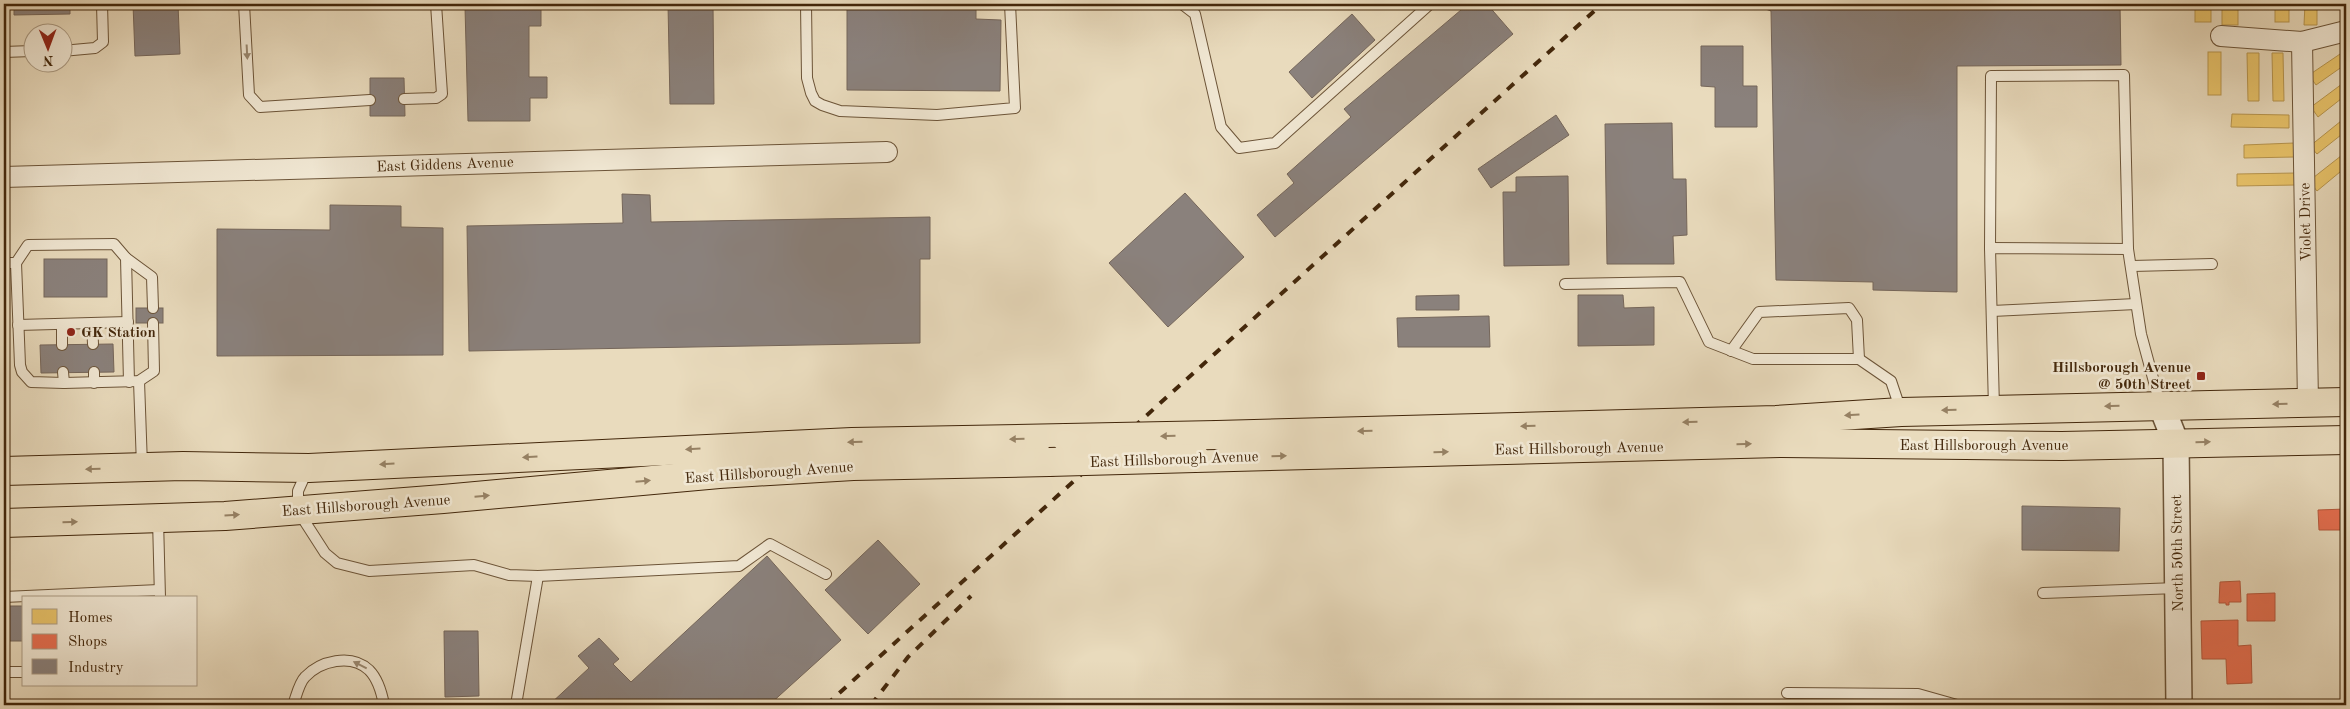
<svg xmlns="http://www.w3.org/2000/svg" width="2350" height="709" viewBox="0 0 2350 709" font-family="'Old Standard TT',serif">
<rect width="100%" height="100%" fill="#e9dbbd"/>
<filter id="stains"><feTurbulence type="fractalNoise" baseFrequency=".004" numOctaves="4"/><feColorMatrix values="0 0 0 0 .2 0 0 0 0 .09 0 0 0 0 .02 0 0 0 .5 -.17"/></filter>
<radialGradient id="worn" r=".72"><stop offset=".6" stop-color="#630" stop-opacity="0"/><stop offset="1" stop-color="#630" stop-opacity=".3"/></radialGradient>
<g fill="#e9c46a" stroke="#b7954e">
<rect x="2195" y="4" width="16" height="18"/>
<rect x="2222" y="4" width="16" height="21"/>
<rect x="2275" y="4" width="14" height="18"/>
<polygon points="2305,4 2317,4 2317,25 2304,25"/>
<polygon points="2346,50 2346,64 2316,85 2309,75"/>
<rect x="2208" y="52" width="13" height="43"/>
<polygon points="2247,53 2259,53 2259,101 2248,101"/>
<polygon points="2272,53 2283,53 2284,101 2273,101"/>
<polygon points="2346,81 2346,95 2318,117 2311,107"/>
<polygon points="2232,114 2289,115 2289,128 2231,127"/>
<polygon points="2346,117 2346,131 2317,154 2310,146"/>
<polygon points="2294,143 2294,157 2244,158 2244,145"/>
<polygon points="2346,152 2346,167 2317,191 2309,181"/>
<polygon points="2296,173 2296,185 2237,186 2237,174"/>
</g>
<g fill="#e76f51" stroke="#b6593c">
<polygon points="2346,509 2346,530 2319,530 2318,510"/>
<polygon points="2240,581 2241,602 2229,602 2229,605 2226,605 2226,603 2219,603 2220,582"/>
<polygon points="2275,593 2275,621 2247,621 2247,594"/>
<polygon points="2238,620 2238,646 2251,645 2252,683 2227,684 2226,659 2202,659 2201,621"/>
</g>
<g fill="#8a817c" stroke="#75665a">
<polygon points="14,4 70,4 70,14 14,15"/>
<polygon points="133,4 178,4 180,54 135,56"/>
<polygon points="668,4 713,4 714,104 670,104"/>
<polygon points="847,4 976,4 976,19 1001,20 1000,91 847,90"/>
<polygon points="1468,4 1487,4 1513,34 1275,237 1257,215 1294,183 1287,174 1351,117 1344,109"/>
<polygon points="1761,4 2120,4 2121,65 1957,66 1957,292 1873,290 1873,282 1776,280 1771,11 1760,7"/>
<polygon points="465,7 541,7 541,26 529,26 529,77 547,77 547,98 530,98 530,121 468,121"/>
<polygon points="1352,14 1375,40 1312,98 1289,72"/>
<polygon points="1701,46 1743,46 1743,86 1757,86 1757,127 1715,127 1715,87 1701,86"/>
<polygon points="370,78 404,78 405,116 370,116"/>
<polygon points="1556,115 1569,135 1491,188 1478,169"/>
<polygon points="1672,123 1673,179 1686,179 1687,235 1673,236 1674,264 1607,264 1605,124"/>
<polygon points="1568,176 1569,265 1504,266 1503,192 1516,192 1516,177"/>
<polygon points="1185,193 1244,257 1168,327 1109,263"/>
<polygon points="622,194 650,195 651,222 930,217 930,259 920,259 920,343 469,351 467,226 623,223"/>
<polygon points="330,205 401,206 401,227 443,228 443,355 217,356 217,229 330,230"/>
<rect x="44" y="259" width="63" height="38"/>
<polygon points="1459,295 1459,310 1416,310 1416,296"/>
<polygon points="1578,295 1623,295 1624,308 1654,307 1654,345 1578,346"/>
<rect x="136" y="308" width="27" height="15"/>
<polygon points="1489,316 1490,347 1398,347 1397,318"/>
<polygon points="113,344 114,372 41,373 40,345"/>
<polygon points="2022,506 2120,508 2119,551 2022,550"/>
<polygon points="878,540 920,584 868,634 825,590"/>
<polygon points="767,556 841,640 769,705 549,705 589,668 578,656 599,638 619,659 613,664 631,682"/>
<rect x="4" y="606" width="20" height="35"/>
<polygon points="444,631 478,631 479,696 445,697"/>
</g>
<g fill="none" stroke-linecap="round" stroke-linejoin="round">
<defs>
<g id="service">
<polyline points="244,4 249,95 260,107 370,100"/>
<polyline points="806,4 807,78 811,93 815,101 822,105 840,111 937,115 1015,108 1010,4"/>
<polyline points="1182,4 1195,14 1221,127 1239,148 1275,143 1430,4"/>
<polyline points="62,51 95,48 103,42 102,4"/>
<polyline points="4,52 32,51"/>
<polyline points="404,99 436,98 442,94 436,4"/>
<polyline points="1990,248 1991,76 2124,75 2128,249 2141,334 2160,404"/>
<polyline points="126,258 152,277 153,308"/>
<polyline points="4,263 16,263 28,245 114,244 126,258 129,382"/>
<polyline points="16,263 20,365 22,372 31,382 64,383 139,381 154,371 153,323"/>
<polyline points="2132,266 2212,264"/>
<polyline points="1565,284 1680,282 1709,342 1753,359 1859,359 1891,381 1901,411"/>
<polyline points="1992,311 2136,304"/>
<polyline points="62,324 62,345"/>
<polyline points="92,324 93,344"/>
<polyline points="18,325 128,322"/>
<polyline points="1731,351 1759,312 1849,308 1857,320 1859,359"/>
<polyline points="63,372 64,383"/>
<polyline points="94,372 94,383"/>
<polyline points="139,381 142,466"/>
<polyline points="1994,408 1990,248 2128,249"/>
<polyline points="307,471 298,491 298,511 325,553 337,563 369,571 474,565 509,575 538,576 739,566 770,544 826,574"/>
<polyline points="158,519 160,598"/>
<polyline points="2043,593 2177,588"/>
<polyline points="4,597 159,590"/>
<polyline points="4,672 24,672"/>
<polyline points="1787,693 1918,694 1957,705"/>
<path d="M293,705c3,-8 6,-22 12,-28 15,-16 46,-24 64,-7 9,9 13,24 15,35"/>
<polyline points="516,705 538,576"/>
</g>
<g id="minor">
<polyline points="2221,36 2302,42 2346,31"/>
<polyline points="2302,42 2308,403"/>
<polyline points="4,177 887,152"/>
</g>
<polyline id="tertiary" points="2161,405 2176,443 2179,705"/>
<g id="primary">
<polyline points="1217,435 1776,420 1901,412 2346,402"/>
<polyline points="1195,458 1782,443 2062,446 2346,440"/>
<polyline points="4,471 183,466 309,468 852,442 1066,438"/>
<polyline points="4,523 225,516 443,499 719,474 853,466 1049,462"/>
</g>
</defs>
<use href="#service" stroke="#6c5438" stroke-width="12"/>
<use href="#minor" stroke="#6c5438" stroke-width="22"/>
<use href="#tertiary" stroke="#6c5438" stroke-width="28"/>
<use href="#primary" stroke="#43270b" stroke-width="30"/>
<use href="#service" stroke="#f1e8d4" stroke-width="10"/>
<use href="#minor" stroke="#f1e8d4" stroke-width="20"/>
<use href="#tertiary" stroke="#f1e8d4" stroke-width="25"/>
<use href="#primary" stroke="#e9dbbd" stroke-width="28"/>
<g stroke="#43270b" stroke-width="4" stroke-dasharray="9 9" stroke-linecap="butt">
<polyline points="826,705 1602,4"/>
<polyline points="871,705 908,657 971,596"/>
</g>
<defs>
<g id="primary-bridge">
<polyline points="1066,438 1217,435"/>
<polyline points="1049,462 1195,458"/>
</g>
</defs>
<use href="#primary-bridge" stroke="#43270b" stroke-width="30" stroke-linecap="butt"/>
<use href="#primary-bridge" stroke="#e9dbbd" stroke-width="28"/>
</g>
<defs><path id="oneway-solid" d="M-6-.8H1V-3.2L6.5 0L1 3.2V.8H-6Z" transform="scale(1.25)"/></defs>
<g fill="#9a8870">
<use href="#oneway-solid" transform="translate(247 52) rotate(87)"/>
<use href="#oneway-solid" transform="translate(360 665) rotate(-153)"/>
</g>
<g fill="#968164">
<use href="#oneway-solid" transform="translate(2280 404) rotate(179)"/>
<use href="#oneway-solid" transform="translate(2112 406) rotate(178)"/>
<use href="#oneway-solid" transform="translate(1949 410) rotate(179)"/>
<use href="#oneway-solid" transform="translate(1852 415) rotate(176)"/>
<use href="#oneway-solid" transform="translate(1690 422) rotate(178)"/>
<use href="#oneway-solid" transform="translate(1528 426) rotate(178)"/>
<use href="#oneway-solid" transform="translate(1365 431) rotate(178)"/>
<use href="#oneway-solid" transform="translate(1168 436) rotate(179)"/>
<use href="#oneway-solid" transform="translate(1017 439) rotate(179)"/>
<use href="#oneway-solid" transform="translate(855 442) rotate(178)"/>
<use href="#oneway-solid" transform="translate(2203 442) rotate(-1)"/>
<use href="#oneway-solid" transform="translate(1744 444) rotate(-1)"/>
<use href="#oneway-solid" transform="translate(693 449) rotate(177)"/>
<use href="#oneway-solid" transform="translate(1441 452) rotate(-1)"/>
<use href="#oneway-solid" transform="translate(1279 456) rotate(-1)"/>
<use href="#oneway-solid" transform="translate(530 457) rotate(177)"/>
<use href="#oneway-solid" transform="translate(387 464) rotate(177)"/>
<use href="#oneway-solid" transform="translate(93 469) rotate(179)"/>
<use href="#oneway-solid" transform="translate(643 481) rotate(-5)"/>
<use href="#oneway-solid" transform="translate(482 496) rotate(-5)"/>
<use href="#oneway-solid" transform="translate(232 515) rotate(-4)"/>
<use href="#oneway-solid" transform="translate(70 522) rotate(-1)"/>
</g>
<g fill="#8f2418" stroke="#f1e8d4" stroke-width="2">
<circle cx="71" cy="332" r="5"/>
<rect x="2196" y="371" width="10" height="10" rx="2.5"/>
</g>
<g text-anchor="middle" stroke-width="5" stroke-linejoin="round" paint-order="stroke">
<g font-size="15" fill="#43270b" stroke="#f1e8d4">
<text transform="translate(445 164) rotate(-2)" y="5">East Giddens Avenue</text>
<text transform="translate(2305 222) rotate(-91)" y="5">Violet Drive</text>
<text x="1984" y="450">East Hillsborough Avenue</text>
<text transform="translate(1579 448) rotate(-1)" y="5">East Hillsborough Avenue</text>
<text transform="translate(1174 459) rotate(-2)" y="5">East Hillsborough Avenue</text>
<text transform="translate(769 472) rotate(-4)" y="5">East Hillsborough Avenue</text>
<text transform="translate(366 505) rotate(-4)" y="5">East Hillsborough Avenue</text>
<text transform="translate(2177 553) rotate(-91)" y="5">North 50th Street</text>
</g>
<g font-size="15" font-weight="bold" fill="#43270b" stroke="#f1e8d4" text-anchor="start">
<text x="81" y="337">GK Station</text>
<text x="2191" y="372" text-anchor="end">Hillsborough Avenue<tspan x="2191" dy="17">@ 50th Street</tspan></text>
</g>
</g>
<rect width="2350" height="709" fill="none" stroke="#e9dbbd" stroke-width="20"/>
<rect x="5" y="5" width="2340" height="699" fill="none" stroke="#43270b" stroke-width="2.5"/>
<rect x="10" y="10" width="2330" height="689" fill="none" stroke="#43270b"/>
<rect x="22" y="596" width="175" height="90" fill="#f1e8d4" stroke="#ab9b84"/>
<rect x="32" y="609" width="25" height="15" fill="#e9c46a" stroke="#ab9b84"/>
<text x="68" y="622" font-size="15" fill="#43270b">Homes</text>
<rect x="32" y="634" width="25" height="15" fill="#e76f51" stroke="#ab9b84"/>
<text x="68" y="646" font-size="15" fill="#43270b">Shops</text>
<rect x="32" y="659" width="25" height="15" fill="#8a817c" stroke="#ab9b84"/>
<text x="68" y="672" font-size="15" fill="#43270b">Industry</text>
<g transform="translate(48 48) rotate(179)"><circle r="24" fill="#f1e8d4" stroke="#ab9b84"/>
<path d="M0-4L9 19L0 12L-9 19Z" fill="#8f2418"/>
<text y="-8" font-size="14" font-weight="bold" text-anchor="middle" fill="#43270b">N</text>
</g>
<rect width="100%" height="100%" filter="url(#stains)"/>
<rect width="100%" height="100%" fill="url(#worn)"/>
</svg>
